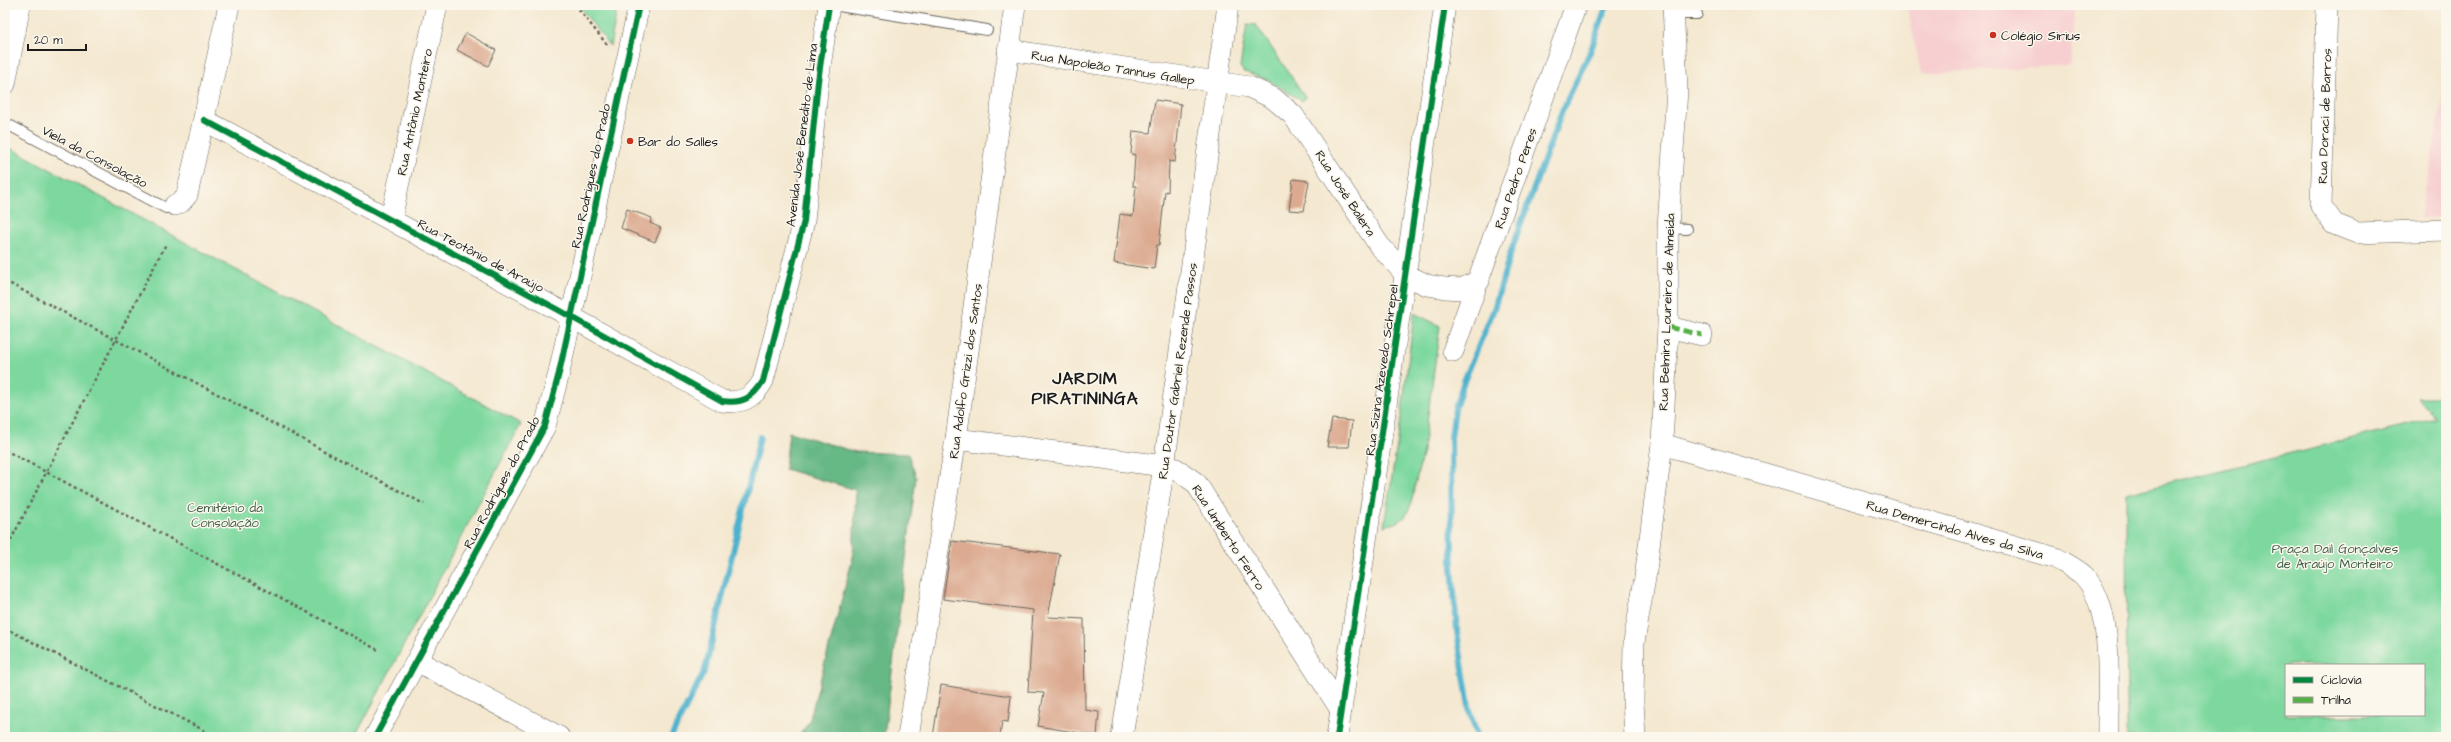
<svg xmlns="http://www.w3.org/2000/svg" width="2451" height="742" viewBox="0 0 2451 742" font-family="'Architects Daughter',sans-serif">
<rect width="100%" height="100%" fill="#fbf7ec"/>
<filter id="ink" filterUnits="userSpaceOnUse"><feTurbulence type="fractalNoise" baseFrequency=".025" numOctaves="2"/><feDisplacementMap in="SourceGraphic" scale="8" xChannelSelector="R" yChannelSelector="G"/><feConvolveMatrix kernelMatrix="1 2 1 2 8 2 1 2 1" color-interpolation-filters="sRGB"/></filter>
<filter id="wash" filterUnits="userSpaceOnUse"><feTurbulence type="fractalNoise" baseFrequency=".012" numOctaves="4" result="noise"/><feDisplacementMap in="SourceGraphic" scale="16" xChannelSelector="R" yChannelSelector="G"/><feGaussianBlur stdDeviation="0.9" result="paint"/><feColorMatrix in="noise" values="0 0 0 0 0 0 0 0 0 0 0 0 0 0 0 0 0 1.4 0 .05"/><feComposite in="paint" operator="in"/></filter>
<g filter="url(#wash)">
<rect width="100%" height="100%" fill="#f4e8d0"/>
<g fill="#f7cfd0">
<polygon points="1907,5 2075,5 2070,65 1921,74"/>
<polygon points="2446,80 2446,217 2420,218"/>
</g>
<g fill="#7dd89e" stroke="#4c7a5d" fill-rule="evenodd">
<polygon points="578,5 618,5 610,46"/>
<polygon points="1247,24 1256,25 1306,98 1302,101 1268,80 1244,72 1240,67"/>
<polygon points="5,145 521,424 355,737 5,737"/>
<polygon points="1414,313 1440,326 1423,451 1410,507 1405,517 1395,523 1384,526 1401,420"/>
<path d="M2417,397h29v340h-319l-1,-244 310,-75zM2286,665h138v50h-138z"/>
</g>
<polygon fill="#66b885" stroke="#416a50" points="789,432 856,452 908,454 916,477 884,737 798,737 809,722 853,557 856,490 785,469"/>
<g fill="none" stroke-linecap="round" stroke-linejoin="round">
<g stroke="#4eb2cd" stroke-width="6">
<polyline points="671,737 705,670 760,437"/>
<polyline points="1478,737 1470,713 1457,632 1452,566 1451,437 1455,408 1464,381 1494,309 1511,251 1562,111 1590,52 1607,5"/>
</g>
</g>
<g id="blocks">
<g fill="#dcaa91">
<polygon points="466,33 496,50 488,66 457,50"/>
<polygon points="1155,100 1181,104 1175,162 1169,161 1168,192 1165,191 1159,245 1157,245 1154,269 1114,263 1120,214 1133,216 1136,186 1133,186 1135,155 1131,154 1133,131 1150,133"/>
<polygon points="1293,179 1309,181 1304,211 1289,210"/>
<polygon points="627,209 652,218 650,223 661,228 655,242 621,228"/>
<polygon points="1332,419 1352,421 1349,447 1327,447"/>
<polygon points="952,541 1060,554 1048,617 1084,619 1085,710 1099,712 1097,736 1038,726 1044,693 1028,692 1033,610 943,599"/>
<polygon points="941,685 1011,696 1008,722 1002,721 1000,737 933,737"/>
</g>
</g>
</g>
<g filter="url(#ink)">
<use href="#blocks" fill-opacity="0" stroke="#68635b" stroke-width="1"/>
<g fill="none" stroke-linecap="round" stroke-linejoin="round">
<defs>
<g id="lane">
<polyline points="833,5 987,30"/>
<polyline points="1674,14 1697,14"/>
<polyline points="5,123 152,201 166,208 175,205"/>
<polyline points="1668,228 1687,229"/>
</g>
<g id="street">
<polyline points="2327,5 2321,206 2334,224 2357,233 2446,230"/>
<polyline points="1008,50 1249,87 1273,98 1293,115 1379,245 1406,275 1427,285 1445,288 1461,289 1479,281"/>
<polyline points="5,84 20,5"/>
<path d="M204,120l353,189 165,92c20,3 31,-3 41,-20l41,-160 14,-140 11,-76"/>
<polyline points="175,205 181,202 187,195 229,5"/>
<polyline points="391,219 437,5"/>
<polyline points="1668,327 1702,335"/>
<polyline points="1453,351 1576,5"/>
<polyline points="956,439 1164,466 1176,469 1196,483 1341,710"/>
<path d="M1662,444l394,114c8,5 21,11 28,18 32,34 23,116 24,161"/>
<polyline points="417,661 559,737"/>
<polyline points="375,737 545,426 559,373 639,5"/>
<polyline points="908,737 956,439 1015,5"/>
<polyline points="1122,737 1164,466 1228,5"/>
<polyline points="1337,737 1445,5"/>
<polyline points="1635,737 1633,701 1634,642 1645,578 1662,444 1668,327 1668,228 1677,89 1673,5"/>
</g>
</defs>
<use href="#lane" stroke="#68635b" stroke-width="12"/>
<use href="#street" stroke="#68635b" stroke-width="22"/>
<g stroke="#68635b" stroke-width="2.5" stroke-dasharray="3 3" stroke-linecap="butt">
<polyline points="575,5 609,47"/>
<polyline points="5,281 424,504"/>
<polyline points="5,450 378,650"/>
<polyline points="5,551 166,244"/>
<polyline points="5,628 217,737"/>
</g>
<use href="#lane" stroke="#fff" stroke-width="10"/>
<use href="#street" stroke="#fff" stroke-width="21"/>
<polyline stroke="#55b145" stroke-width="5" stroke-dasharray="10 5" stroke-linecap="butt" points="1668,327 1702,335"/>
<defs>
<g id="cycleway">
<path d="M204,120l353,189 165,92c20,3 31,-3 41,-20l41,-160 14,-140 11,-76"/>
<polyline points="375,737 545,426 559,373 639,5"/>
<polyline points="1337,737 1445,5"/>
</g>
</defs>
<use href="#cycleway" stroke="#fbf7ec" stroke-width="8"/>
<use href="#cycleway" stroke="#00873e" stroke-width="6"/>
</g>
</g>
<g fill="#c8321e" stroke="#fbf7ec" stroke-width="1.5">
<circle cx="1993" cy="35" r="4"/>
<circle cx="630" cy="141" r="4"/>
</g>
<g text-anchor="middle" stroke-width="3" stroke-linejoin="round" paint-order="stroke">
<g font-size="13" fill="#1c1c1c" stroke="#fbf7ec" text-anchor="start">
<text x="2001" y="40">Colégio Sirius</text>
<text x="638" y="146">Bar do Salles</text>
</g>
<g font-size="13" fill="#1c1c1c" stroke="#fbf7ec">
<text transform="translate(1113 67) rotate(9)" y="5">Rua Napoleão Tannus Gallep</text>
<text transform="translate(414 112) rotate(-78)" y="5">Rua Antônio Monteiro</text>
<text transform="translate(2324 116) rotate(-88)" y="5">Rua Doraci de Barros</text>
<text transform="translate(801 135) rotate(-83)" y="5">Avenida José Benedito de Lima</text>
<text transform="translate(95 156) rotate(28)" y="5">Viela da Consolação</text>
<text transform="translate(590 176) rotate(-78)" y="5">Rua Rodrigues do Prado</text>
<text transform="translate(1515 178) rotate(-71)" y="5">Rua Pedro Peres</text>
<text transform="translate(1346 193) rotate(57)" y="5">Rua José Balera</text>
<text transform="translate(481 255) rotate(28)" y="5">Rua Teotônio de Araújo</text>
<text transform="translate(1666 312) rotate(-88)" y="5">Rua Belmira Loureiro de Almeida</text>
<text transform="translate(1381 370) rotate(-82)" y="5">Rua Sizina Azevedo Schrepel</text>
<text transform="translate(965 371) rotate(-82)" y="5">Rua Adolfo Grizzi dos Santos</text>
<text transform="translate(1177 371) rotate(-82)" y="5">Rua Doutor Gabriel Rezende Passos</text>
<text transform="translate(501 482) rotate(-62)" y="5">Rua Rodrigues do Prado</text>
<text transform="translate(1955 529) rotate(16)" y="5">Rua Demercindo Alves da Silva</text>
<text transform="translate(1229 537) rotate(57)" y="5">Rua Umberto Ferro</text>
</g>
<g font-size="13" fill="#3e5e4a" stroke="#fbf7ec">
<text x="225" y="512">Cemitério da<tspan x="225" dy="15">Consolação</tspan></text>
<text x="2335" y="553">Praça Dail Gonçalves<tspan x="2335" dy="15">de Araújo Monteiro</tspan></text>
</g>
<g font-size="17" font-weight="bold" letter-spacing="1" fill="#1c1c1c" stroke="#fbf7ec">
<text x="1085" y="384">JARDIM<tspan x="1085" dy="20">PIRATININGA</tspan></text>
</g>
</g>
<rect width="2451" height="742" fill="none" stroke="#fbf7ec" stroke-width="20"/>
<rect x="2285" y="664" width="140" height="52" fill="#fbf7ec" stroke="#a29f99"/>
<rect x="2293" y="677" width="20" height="6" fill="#00873e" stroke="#a29f99"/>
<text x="2321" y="684" font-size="12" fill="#1c1c1c">Ciclovia</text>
<rect x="2293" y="697" width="20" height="6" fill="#55b145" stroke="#a29f99"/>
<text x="2321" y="704" font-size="12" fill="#1c1c1c">Trilha</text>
<path d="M28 44v6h58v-6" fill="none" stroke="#1c1c1c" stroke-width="2"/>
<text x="34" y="44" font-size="12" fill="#1c1c1c" stroke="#fbf7ec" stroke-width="3" paint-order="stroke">20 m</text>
</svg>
